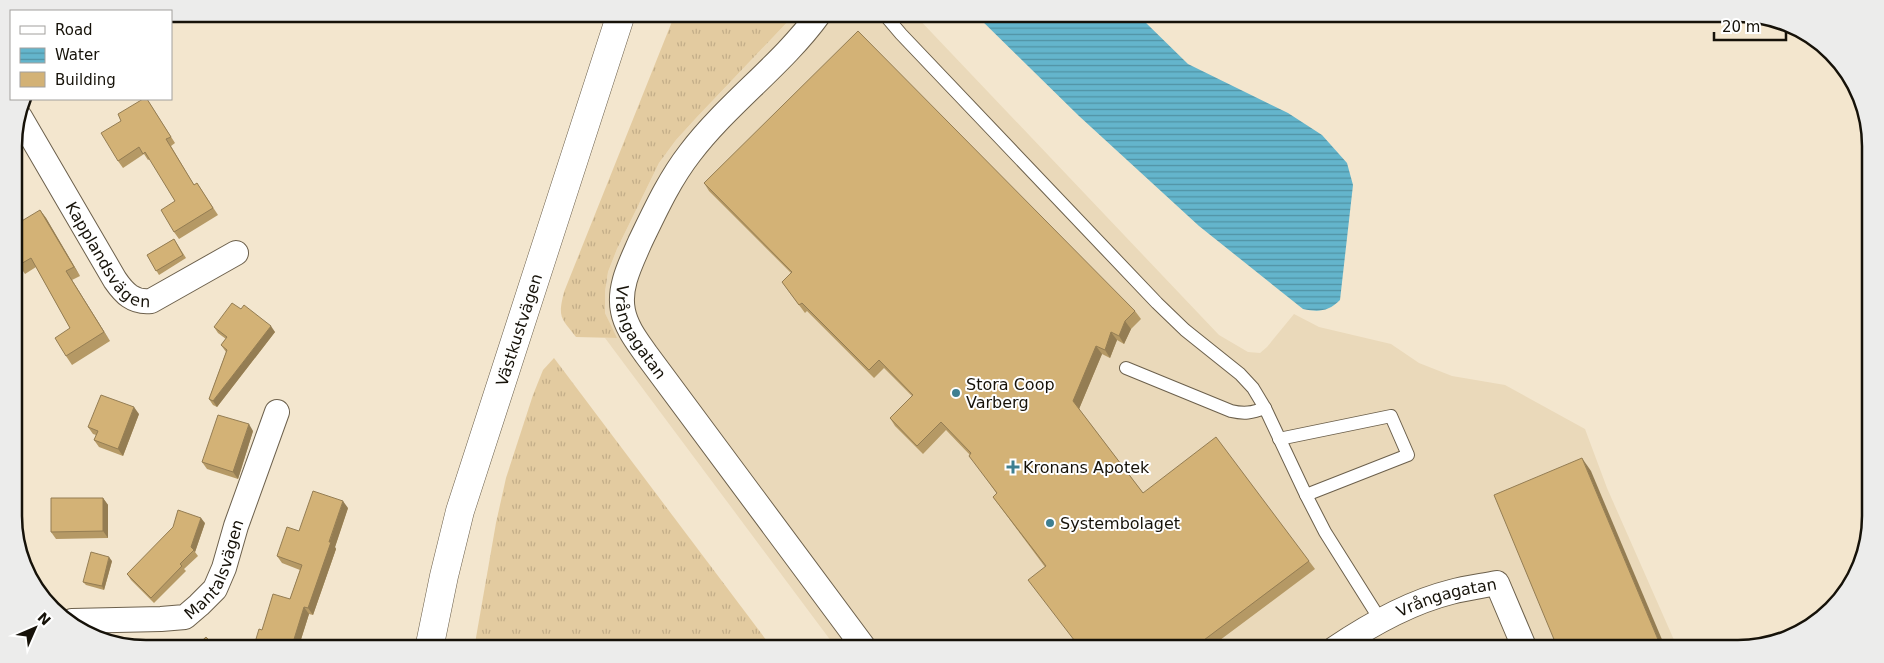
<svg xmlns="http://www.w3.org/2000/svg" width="1884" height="663" viewBox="0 0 1884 663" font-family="'DejaVu Sans',sans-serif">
<defs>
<pattern id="grass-tufts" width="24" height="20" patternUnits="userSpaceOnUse" patternTransform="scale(1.25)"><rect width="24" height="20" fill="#e3cba0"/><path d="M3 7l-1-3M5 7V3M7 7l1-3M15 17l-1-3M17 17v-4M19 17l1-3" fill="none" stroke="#c2ad88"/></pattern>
<pattern id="water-rules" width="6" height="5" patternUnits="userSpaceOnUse" patternTransform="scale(1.25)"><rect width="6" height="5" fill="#64b5cc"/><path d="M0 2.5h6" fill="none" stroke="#5192a4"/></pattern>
</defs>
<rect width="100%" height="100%" fill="#f3e6ce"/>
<polygon fill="#ead9ba" points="795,14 914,14 1219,335 1248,352 1260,353 1267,347 1294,314 1319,327 1391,344 1419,363 1452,376 1505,385 1585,429 1607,488 1678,649 1503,649 1499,642 1482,649 837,649 605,338 616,338 605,313 605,292 608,272 617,249 659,163 676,140 697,117"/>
<g fill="url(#grass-tufts)">
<path d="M675,14h120l-98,103 -21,23 -17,23 -42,86 -9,23 -3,20v21l12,25 -41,-1c-16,-20 -18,-20 -12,-45z"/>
<polygon points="554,358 773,649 474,649 496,523 506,478 533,395 543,370"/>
</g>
<path fill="url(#water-rules)" d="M975,14h164l4,6 45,44 100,49 34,22 25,28 6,22 -13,115c-12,12 -22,12 -37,9l-104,-83 -120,-110z"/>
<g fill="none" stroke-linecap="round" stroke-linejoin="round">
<defs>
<g id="service">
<polyline points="884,14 901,34 1157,303 1185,330 1240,374 1253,388 1265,408 1306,495 1325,532 1381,621"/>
<path d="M1126,368l105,43c13,3 21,2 34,-3"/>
<polyline points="1279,439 1391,416 1408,455 1306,495"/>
</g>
<g id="minor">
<path id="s1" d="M819,14c-37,51 -91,89 -129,139 -21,27 -35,58 -50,89 -9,21 -22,45 -17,69 3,16 14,30 23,43l219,295"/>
<path id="s2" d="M20,117l95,163c9,13 18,23 36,21l85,-48"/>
<path id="s3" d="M72,621l89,-2 24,-2 14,-12 16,-16 9,-21 12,-42 41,-114"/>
<path id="s4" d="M1334,649c34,-23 77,-47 117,-57 15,-4 31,-6 46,-9l28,66"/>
</g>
<g id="tertiary">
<path id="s5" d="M429,649l15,-73 16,-65 161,-497"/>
</g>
</defs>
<use href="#service" stroke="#6c604c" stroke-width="14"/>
<use href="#minor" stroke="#6c604c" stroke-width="26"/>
<use href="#tertiary" stroke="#6c604c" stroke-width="29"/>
<use href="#service" stroke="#fff" stroke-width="12"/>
<use href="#minor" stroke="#fff" stroke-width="24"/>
<use href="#tertiary" stroke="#fff" stroke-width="28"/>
</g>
<g fill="#b59965">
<polygon points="147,99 175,143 171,146 194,185 197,183 218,215 179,239 174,232 175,201 150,159 148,160 144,154 123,168 118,161 121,121"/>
<polygon points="704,183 1135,311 1141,319 1131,329 1124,344 1117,340 1110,358 1102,354 1079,409 1143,493 1309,561 1315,569 1208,649 1080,649 1045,567 993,497 997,494 970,455 946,430 923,454 895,426 890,418 912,396 884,368 874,378 807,311 805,313 782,282 791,273 709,191"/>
<polygon points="40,210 46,218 80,276 72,280 110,341 72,365 66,356 70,328 36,267 25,274 19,265"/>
<polygon points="174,239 186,258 159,275 147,255"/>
<polygon points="241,309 275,332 217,407 213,405 209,399 226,352 221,345 226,339 218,333 214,327"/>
<polygon points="139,414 123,456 99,447 94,440 96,435 93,434 88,427"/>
<polygon points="253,431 238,479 207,469 202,462"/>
<polygon points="103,498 108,505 108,538 56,539 51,532"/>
<polygon points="348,508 335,547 336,549 313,615 309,614 298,649 253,649 262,630 290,599 300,570 282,563 277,556 299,531"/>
<polygon points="205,523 195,552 198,556 184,569 186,571 154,603 131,580 127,574"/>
<polygon points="112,561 104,590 86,585 83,582"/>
</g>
<g fill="#947d53">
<polygon points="40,210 46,218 80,276 74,267"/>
<polygon points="66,271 72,280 110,341 104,332"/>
<polygon points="1125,321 1131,329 1124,344 1119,336"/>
<polygon points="271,326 275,332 217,407 213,401"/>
<polygon points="1111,332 1117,340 1110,358 1105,350"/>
<polygon points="1096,346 1102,354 1079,409 1073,401"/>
<polygon points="134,407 139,414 123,456 118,449"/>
<polygon points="249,424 253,431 238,479 233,472"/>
<polygon points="1582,458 1591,471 1666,649 1662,649"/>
<polygon points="103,498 108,505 108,538 103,531"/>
<polygon points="343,501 348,508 335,547 336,549 313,615 308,608"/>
<polygon points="201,518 205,523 195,552 191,547"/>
<polygon points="109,557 112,561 104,590 102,586"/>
<polygon points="304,607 309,614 298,649 291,649"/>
</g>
<g fill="#d3b276" stroke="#947d53">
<polygon points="858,31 1135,311 1125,321 1119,336 1111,332 1105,350 1096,346 1073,401 1143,493 1216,437 1309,561 1192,649 1081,649 1028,580 1046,566 993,497 997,493 969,456 971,453 941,422 917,446 890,418 913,395 879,360 869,370 802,303 799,305 782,282 792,272 704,183"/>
<polygon points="143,99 147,99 171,137 166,139 194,185 197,183 213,208 174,232 161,210 175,201 145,152 143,154 139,147 118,161 101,133 121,121 118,114"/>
<polygon points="40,210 74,267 66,271 104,332 66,356 55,338 70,328 31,258 19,265 15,259 15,225"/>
<polygon points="174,239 183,255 156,271 147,255"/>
<polygon points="232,303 241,309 244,305 271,326 213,401 209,399 227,350 221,345 227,337 214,327"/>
<polygon points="101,395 134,407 118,449 94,440 98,431 88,427"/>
<polygon points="218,415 249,424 233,472 202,462"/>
<polygon points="1582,458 1662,649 1558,649 1494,495"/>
<polygon points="313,491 343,501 329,542 331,542 308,608 304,607 291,649 253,649 259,629 262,630 273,594 290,599 302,565 277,556 287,527 299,531"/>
<polygon points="51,498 103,498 103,531 51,532"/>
<polygon points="178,510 201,518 191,547 194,550 180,564 182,566 151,598 127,574 173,527"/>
<polygon points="91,552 109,557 102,586 83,582"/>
<polygon points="206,637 217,649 193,649"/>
</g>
<g fill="#3e7f91" stroke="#fff" stroke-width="2">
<circle cx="956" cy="393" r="5"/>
<path d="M1010.5 459.5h5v5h5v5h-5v5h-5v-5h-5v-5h5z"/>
<circle cx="1050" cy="523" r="5"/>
</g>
<g text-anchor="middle" stroke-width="4" stroke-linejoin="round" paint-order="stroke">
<g font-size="16" fill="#161209" stroke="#fff">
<text dy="6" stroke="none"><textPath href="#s2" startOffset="166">Kapplandsvägen</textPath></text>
<text dy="6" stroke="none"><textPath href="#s5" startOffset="332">Västkustvägen</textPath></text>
<text dy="6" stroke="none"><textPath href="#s1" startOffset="390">Vrångagatan</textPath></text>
<text dy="6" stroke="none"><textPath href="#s3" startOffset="171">Mantalsvägen</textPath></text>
<text dy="6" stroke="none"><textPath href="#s4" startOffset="125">Vrångagatan</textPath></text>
</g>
<g font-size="16" fill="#161209" stroke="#fff" text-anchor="start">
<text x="966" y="390">Stora Coop<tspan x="966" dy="18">Varberg</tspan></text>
<text x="1023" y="473">Kronans Apotek</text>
<text x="1060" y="529">Systembolaget</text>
</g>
</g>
<path d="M0 0H1884V663H0ZM146 22H1738A124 124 0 0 1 1862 146V516A124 124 0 0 1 1738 640H146A124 124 0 0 1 22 516V146A124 124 0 0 1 146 22Z" fill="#ececeb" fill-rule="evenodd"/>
<path fill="none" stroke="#161209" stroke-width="2.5" d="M146 22H1738A124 124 0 0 1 1862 146V516A124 124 0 0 1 1738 640H146A124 124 0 0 1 22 516V146A124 124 0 0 1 146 22Z"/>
<rect x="10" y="10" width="162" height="90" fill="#ffffff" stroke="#a2a09d"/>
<rect x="20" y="26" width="25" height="8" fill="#ffffff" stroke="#a2a09d"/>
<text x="55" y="35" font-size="15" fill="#161209">Road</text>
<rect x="20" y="48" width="25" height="15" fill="url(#water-rules)" stroke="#a2a09d"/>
<text x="55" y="60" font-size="15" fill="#161209">Water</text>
<rect x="20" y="72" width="25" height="15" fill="#d3b276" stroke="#a2a09d"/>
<text x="55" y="85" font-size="15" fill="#161209">Building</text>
<g transform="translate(35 628) rotate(45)" stroke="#ffffff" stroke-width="4" paint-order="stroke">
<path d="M0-4L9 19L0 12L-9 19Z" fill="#161209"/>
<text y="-8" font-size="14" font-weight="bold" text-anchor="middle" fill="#161209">N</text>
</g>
<path d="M1714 32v8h72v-8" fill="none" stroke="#161209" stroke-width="2.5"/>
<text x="1722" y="32" font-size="15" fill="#161209" stroke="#ffffff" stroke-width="4" paint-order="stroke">20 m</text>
</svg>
